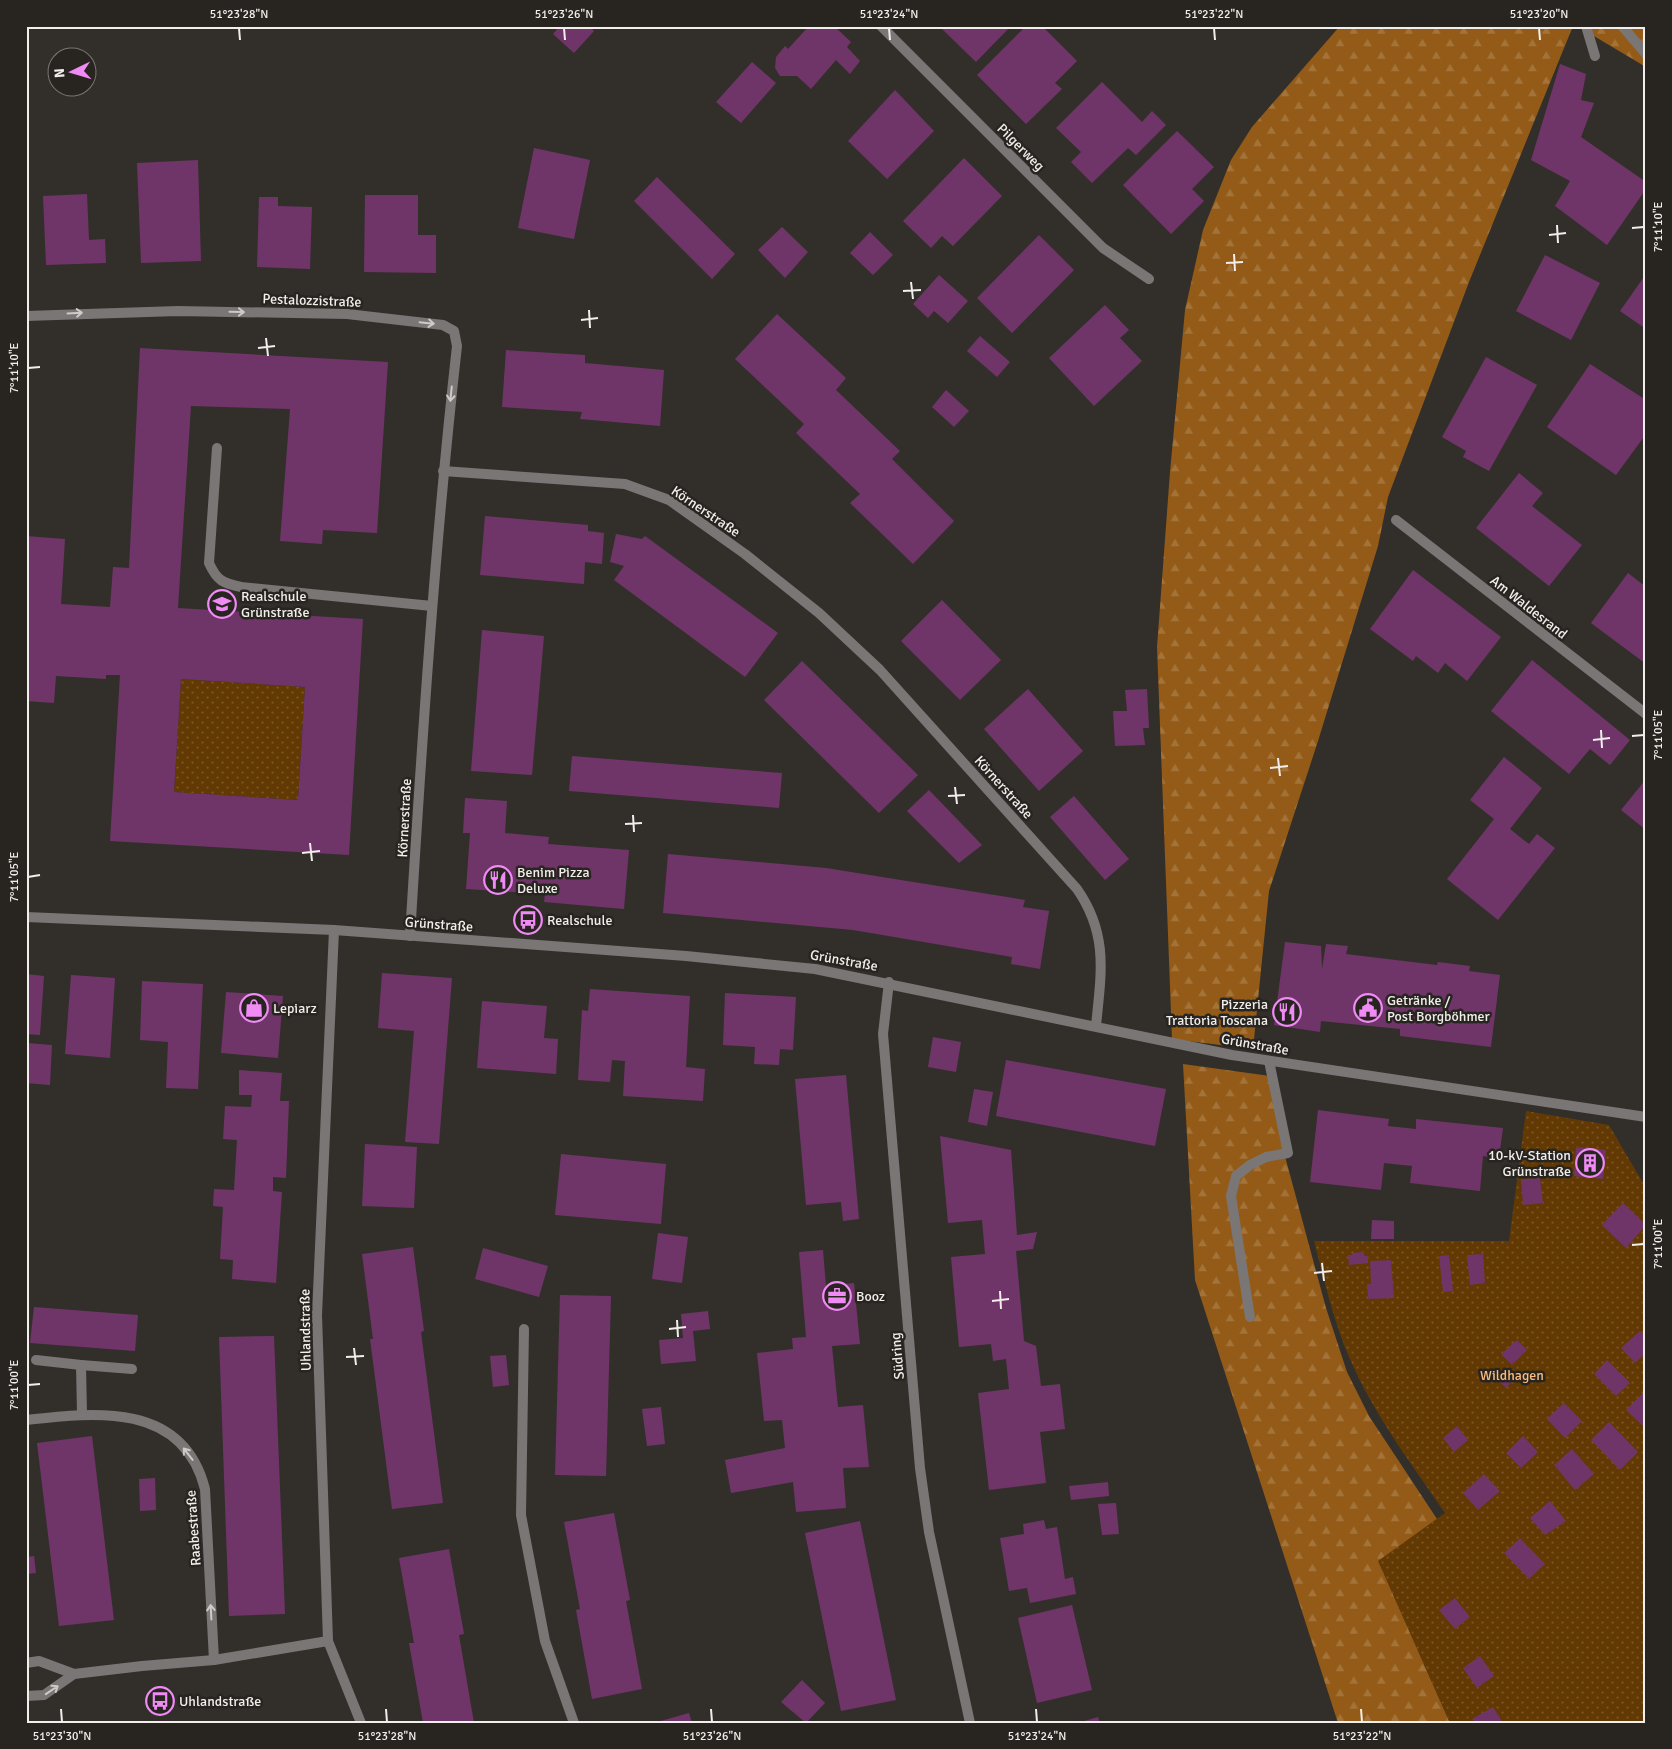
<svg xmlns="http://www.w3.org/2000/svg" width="1672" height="1749" viewBox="0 0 1672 1749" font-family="Signika,sans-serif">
<defs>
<pattern id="forest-firs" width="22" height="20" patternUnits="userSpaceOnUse" patternTransform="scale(1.25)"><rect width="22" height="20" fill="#935b17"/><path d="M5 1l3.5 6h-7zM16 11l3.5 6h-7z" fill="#a37339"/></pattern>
<pattern id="garden-dots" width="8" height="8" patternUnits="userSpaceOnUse" patternTransform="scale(1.25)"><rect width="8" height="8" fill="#623903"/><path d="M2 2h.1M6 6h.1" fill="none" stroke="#795628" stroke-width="1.8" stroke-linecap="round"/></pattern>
</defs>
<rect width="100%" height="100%" fill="#322f2b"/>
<g fill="url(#forest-firs)">
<polygon points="1340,26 1573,26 1469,282 1388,497 1378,546 1318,741 1269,891 1253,1049 1172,1039 1157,647 1170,472 1185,310 1203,230 1231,160 1252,127"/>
<polygon points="1577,26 1646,26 1646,67"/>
<polygon points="1183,1064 1270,1076 1286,1160 1326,1308 1347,1372 1369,1416 1437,1519 1379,1562 1450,1723 1338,1723 1195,1280"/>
</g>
<g fill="url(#garden-dots)">
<polygon points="181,679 305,687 298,800 174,792"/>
<path d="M1526,1111l83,14 37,63v535h-196l-72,-162 67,-48c-32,-47 -67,-93 -91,-145 -19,-40 -29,-85 -40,-127h195z"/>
</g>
<g fill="#6f3568" fill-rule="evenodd">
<polygon points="560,26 589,26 594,31 574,53 553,34"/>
<polygon points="809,26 834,26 851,42 847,47 860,61 850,74 836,60 811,89 797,76 780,76 775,68 776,57 785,46 788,49"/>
<polygon points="939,26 1011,26 976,62"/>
<polygon points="1026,26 1042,26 1077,61 1055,83 1062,89 1026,124 977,75"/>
<polygon points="752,62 776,83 741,123 716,102"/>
<polygon points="1560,64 1586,74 1581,100 1594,103 1581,137 1646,182 1646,189 1607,245 1555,206 1570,181 1531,160"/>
<polygon points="1102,82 1142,122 1152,111 1166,125 1136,155 1128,148 1092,183 1071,162 1081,152 1056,128"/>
<polygon points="895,90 934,131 887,179 848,141"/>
<polygon points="1177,131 1214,167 1192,189 1204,201 1171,234 1123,185"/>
<polygon points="534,148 590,160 574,239 518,228"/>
<polygon points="964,158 1002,196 953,246 942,236 931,248 903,221"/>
<polygon points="198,160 201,261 141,263 137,163"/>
<polygon points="657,177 735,254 712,279 634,201"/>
<polygon points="87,194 89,240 105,239 106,263 46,265 43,196"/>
<polygon points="365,195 418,195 418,235 436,235 436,273 364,272"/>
<polygon points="259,197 278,197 278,206 312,207 310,269 257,267"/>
<polygon points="782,227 808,252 785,278 758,250"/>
<polygon points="870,232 893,255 873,275 850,253"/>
<polygon points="1039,235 1074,270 1012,333 977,298"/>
<polygon points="1545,255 1600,283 1571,340 1516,311"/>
<polygon points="1646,274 1646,329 1620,311"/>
<polygon points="939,275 968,301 948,323 934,311 928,318 913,304"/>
<polygon points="1105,305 1129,330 1120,338 1142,361 1094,406 1049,358"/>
<polygon points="777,314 846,378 836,390 900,451 892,459 954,521 913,564 850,503 860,494 796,433 804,424 735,359"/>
<polygon points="980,336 1010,362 997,377 967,351"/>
<path d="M140,348l248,14 -11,171 -54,-3 -1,14 -42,-3 10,-132 -99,-3 -13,202 185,11 -14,236 -239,-14 10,-166h-14v4l-50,-3 -2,27 -28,-2v-165l39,3 -4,65 49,3 3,-40 16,1zM181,679l124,8 -7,113 -124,-8z"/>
<polygon points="506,350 585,355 585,363 664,370 660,426 580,419 582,412 502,407"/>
<polygon points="1486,357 1537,385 1489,471 1463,457 1466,451 1442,437"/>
<polygon points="1590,364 1646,400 1646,434 1616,475 1547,427"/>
<polygon points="946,390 969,411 954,427 932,407"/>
<polygon points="1519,473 1543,493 1532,506 1582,545 1549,586 1476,528"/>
<polygon points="485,516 588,525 588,531 604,533 602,564 585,562 584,584 480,575"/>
<polygon points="616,534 642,539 645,536 778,633 745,677 614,580 624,566 610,562"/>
<polygon points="1413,570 1501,637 1467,681 1445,663 1438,673 1416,656 1413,661 1370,629"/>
<polygon points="1628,573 1646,587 1646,664 1591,623"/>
<polygon points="942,600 1001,660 960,700 901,641"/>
<polygon points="482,630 544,636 532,775 471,771"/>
<polygon points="1532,660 1630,740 1610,765 1590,749 1569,774 1491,711"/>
<polygon points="802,661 918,775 879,813 764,700"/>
<polygon points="1028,689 1083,751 1039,791 984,729"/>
<polygon points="1147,689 1149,728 1143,728 1145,745 1115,746 1113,711 1127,711 1125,690"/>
<polygon points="572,756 782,773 779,808 569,791"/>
<polygon points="1504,757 1542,788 1510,829 1529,844 1537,834 1555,848 1498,920 1447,879 1494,819 1470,800"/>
<polygon points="1646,779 1646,830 1621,810"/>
<polygon points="929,790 982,845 959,863 907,811"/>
<polygon points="1074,796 1129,859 1105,880 1050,817"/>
<polygon points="465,798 507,801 505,833 549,837 548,844 629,850 624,909 544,902 545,894 466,889 470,833 463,833"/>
<polygon points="668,854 826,868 1025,900 1023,907 1049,911 1040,969 1011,964 1012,957 853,930 663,913"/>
<polygon points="1285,942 1321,946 1322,969 1326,944 1348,946 1346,954 1437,965 1438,962 1470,966 1469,971 1500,975 1491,1047 1400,1036 1400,1029 1321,1021 1320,1032 1274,1025"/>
<polygon points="382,973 452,978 439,1144 405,1142 414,1031 378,1028"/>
<polygon points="26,974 44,976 40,1035 26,1034"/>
<polygon points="71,975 115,978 110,1058 65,1054"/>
<polygon points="142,981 203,984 198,1089 166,1088 168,1042 140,1040"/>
<polygon points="590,989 690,996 686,1067 705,1069 703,1101 623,1096 625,1061 612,1060 610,1082 578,1080 582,1010 588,1011"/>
<polygon points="226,992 283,996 278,1058 221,1053"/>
<polygon points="725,993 796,997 793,1050 780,1049 779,1065 754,1064 755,1047 723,1045"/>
<polygon points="482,1001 547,1006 544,1038 558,1039 556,1074 477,1068"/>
<polygon points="933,1037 961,1042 956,1072 928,1067"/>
<polygon points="27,1043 52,1045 50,1085 26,1083"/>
<polygon points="1006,1060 1166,1089 1155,1146 996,1116"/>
<polygon points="239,1070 282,1073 280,1101 289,1101 286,1178 273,1177 273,1191 282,1192 276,1283 232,1279 233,1260 220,1259 223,1207 213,1206 214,1189 234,1190 237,1140 223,1139 225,1106 251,1107 252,1095 239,1095"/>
<polygon points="846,1075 859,1219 843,1221 841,1202 806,1205 795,1079"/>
<polygon points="974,1089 993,1092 987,1126 968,1122"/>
<polygon points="1318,1110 1389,1119 1388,1126 1416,1129 1416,1119 1503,1128 1499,1158 1483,1156 1480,1191 1410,1183 1412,1166 1384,1163 1381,1190 1310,1182"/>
<polygon points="940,1136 1011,1150 1017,1235 1037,1232 1033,1249 1016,1251 1024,1341 1036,1346 1041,1386 1060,1384 1065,1429 1040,1432 1046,1483 989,1490 978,1393 1009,1389 1006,1359 993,1361 991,1344 959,1347 951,1257 985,1254 982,1220 948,1223"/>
<polygon points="365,1144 417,1147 414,1208 362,1206"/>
<polygon points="1576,1147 1606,1150 1603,1179 1574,1176"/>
<polygon points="561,1154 666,1164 661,1224 555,1215"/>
<polygon points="1540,1178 1543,1203 1523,1205 1521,1179"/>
<polygon points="1623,1203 1646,1225 1626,1248 1602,1225"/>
<polygon points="1372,1220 1394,1221 1394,1239 1371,1239"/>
<polygon points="658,1233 688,1237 682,1283 652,1279"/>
<polygon points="413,1247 424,1331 421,1332 443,1503 392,1509 370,1339 373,1339 362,1254"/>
<polygon points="483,1248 548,1266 539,1297 475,1279"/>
<polygon points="823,1250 826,1286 854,1283 860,1344 832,1346 838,1407 863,1405 869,1467 843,1468 846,1508 796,1512 793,1482 731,1493 725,1460 785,1448 782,1420 764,1421 757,1353 793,1349 792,1338 806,1337 799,1252"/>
<polygon points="1364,1252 1364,1256 1368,1256 1368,1263 1349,1265 1348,1255 1352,1255 1352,1253"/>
<polygon points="1483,1254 1485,1283 1470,1285 1467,1255"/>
<polygon points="1449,1255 1453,1291 1443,1292 1439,1256"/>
<polygon points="1391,1260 1394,1298 1368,1299 1367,1284 1371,1284 1370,1261"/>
<polygon points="560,1295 611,1296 606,1476 555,1475"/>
<polygon points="34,1307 138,1315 135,1351 30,1343"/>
<polygon points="708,1311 710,1329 693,1331 696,1361 661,1364 659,1340 683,1338 681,1314"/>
<polygon points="1640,1331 1646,1337 1646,1353 1635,1363 1621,1348"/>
<polygon points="274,1336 285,1614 229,1616 219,1337"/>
<polygon points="1517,1340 1527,1350 1512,1365 1501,1354"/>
<polygon points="506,1355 509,1385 493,1387 490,1356"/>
<polygon points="1607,1360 1630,1383 1616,1396 1594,1374"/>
<polygon points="1508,1369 1516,1377 1506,1388 1498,1380"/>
<polygon points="1644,1392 1646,1394 1646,1429 1626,1410"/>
<polygon points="1564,1403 1582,1421 1565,1438 1547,1419"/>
<polygon points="661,1407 665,1444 647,1446 642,1409"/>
<polygon points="1609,1422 1638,1452 1620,1470 1591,1440"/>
<polygon points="1457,1426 1468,1440 1454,1452 1443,1438"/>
<polygon points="92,1436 114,1620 59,1626 37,1443"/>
<polygon points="1523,1436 1538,1452 1521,1468 1506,1453"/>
<polygon points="1572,1449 1594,1474 1575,1490 1554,1465"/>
<polygon points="1484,1474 1500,1491 1478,1510 1463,1493"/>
<polygon points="155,1478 156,1510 140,1511 139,1479"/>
<polygon points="1108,1482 1109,1496 1071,1500 1069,1486"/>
<polygon points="1550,1501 1566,1521 1545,1535 1530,1518"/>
<polygon points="1116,1503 1119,1534 1102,1535 1098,1504"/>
<polygon points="614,1513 630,1600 626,1601 642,1689 592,1699 576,1610 580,1609 564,1522"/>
<polygon points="1044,1520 1046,1529 1057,1527 1065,1579 1073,1577 1076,1594 1030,1603 1027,1588 1009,1591 1000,1538 1024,1534 1023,1524"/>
<polygon points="860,1521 896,1700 841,1711 805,1533"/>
<polygon points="1520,1538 1545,1564 1529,1579 1504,1553"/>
<polygon points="449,1549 464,1634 459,1635 474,1723 423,1723 409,1643 414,1643 399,1558"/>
<polygon points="34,1556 36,1573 26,1574 26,1557"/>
<polygon points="1455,1598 1470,1617 1455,1629 1439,1610"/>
<polygon points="1072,1605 1092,1690 1037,1703 1018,1618"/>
<polygon points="1480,1656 1494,1676 1477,1688 1463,1668"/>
<polygon points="802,1680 825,1703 806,1723 781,1702"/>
<polygon points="1493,1707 1503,1723 1475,1723 1472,1719"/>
<polygon points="689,1713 692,1723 657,1723 657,1722"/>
<polygon points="1098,1717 1100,1723 1081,1723 1081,1722"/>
</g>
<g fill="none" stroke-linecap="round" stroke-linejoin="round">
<g stroke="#797675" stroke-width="10">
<polyline points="1586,26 1595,56"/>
<path d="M217,448l-8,115c8,18 14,20 32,24l191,19"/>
<polyline points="1250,1317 1231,1196 1236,1176 1250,1165 1266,1157 1288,1153 1269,1061"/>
<polyline points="524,1329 521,1515 545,1641 574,1723"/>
<polyline points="36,1360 81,1365"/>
<polyline points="82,1414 81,1365 132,1369"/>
<path d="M26,1420c70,-8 157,-18 179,69l9,171"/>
</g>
<g stroke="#797675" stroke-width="10">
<polyline points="881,26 1103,248 1149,279"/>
<polyline points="1622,26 1646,54"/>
<path d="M26,316l152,-5 169,3 96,11 11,6 3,15c-22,196 -35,393 -47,590"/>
<path d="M443,471l182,13 44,16 76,54 74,59 61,57 197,219c32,46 24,85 19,137"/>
<polyline points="1396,520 1646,714"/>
<polyline points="26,917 334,930 686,956 815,969 1232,1055 1646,1117"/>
<polyline points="334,930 317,1315 328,1641 361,1723"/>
<polyline points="889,982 883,1034 920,1468 929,1532 970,1723"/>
<polyline points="26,1663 39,1661 74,1674"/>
<polyline points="26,1696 44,1695 74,1674 142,1666 214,1660 328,1641"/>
</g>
</g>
<defs><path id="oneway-shaft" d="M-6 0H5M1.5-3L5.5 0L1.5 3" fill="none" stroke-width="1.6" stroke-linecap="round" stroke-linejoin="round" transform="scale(1.25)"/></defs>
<g stroke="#cdcac8">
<use href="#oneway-shaft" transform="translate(237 312) rotate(1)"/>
<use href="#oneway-shaft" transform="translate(75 313) rotate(-3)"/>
<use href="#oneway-shaft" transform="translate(427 323) rotate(6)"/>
<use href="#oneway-shaft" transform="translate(451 394) rotate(96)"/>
<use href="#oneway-shaft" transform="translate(188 1454) rotate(-128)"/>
<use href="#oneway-shaft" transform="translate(211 1612) rotate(-93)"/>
<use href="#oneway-shaft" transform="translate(52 1690) rotate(-34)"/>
</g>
<path fill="none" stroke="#f1eeec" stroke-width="2" d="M239,28l1,12M564,28l1,12M889,28l1,12M1214,28l1,12M1539,28l1,12M1557,225l1,18M1632,228l12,-1M1549,235l17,-2M1234,254l1,17M1226,263l17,-1M911,282l2,17M903,291l18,-1M589,310l1,18M581,320l17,-2M266,338l2,18M258,348l17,-2M28,368l12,-1M1601,730l1,18M1632,736l12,-1M1593,740l17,-2M1278,758l2,18M1270,768l18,-2M955,787l2,17M948,796l17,-1M633,815l1,17M625,824l17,-1M310,843l2,18M302,853l18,-2M28,877l12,-2M1632,1245l12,-1M1322,1263l2,18M1314,1273l18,-2M1000,1291l1,18M992,1301l17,-2M677,1320l1,17M669,1329l17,-2M354,1348l2,17M346,1357l18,-1M28,1385l12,-1M61,1709l1,13M386,1709l1,13M711,1709l1,13M1036,1709l1,13M1361,1709l1,13"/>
<defs>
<symbol id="school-ring" viewBox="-11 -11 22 22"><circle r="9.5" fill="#282521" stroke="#f08bf5" stroke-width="1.5"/><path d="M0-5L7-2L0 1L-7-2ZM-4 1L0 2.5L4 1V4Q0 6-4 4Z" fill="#f08bf5"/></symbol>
<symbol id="restaurant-ring" viewBox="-11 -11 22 22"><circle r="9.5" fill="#282521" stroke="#f08bf5" stroke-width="1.5"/><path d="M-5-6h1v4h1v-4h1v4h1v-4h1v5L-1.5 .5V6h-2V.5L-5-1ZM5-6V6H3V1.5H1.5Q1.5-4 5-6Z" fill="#f08bf5"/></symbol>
<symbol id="bus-ring" viewBox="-11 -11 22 22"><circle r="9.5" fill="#282521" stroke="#f08bf5" stroke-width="1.5"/><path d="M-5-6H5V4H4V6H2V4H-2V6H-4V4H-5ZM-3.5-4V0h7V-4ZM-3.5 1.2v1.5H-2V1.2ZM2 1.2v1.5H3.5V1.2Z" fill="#f08bf5"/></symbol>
<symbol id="shop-ring" viewBox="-11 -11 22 22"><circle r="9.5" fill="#282521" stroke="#f08bf5" stroke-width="1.5"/><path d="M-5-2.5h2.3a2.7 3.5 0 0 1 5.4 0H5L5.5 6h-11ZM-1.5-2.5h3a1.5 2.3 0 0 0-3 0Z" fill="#f08bf5"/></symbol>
<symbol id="civic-ring" viewBox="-11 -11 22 22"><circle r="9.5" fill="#282521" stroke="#f08bf5" stroke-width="1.5"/><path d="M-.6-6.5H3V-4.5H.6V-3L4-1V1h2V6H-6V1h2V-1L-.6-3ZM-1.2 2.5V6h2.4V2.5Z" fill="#f08bf5"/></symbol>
<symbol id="building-ring" viewBox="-11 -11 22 22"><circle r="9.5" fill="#282521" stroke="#f08bf5" stroke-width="1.5"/><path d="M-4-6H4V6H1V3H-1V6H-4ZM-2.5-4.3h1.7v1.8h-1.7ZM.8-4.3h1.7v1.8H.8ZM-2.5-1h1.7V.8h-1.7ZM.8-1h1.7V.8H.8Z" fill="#f08bf5"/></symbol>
<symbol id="office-ring" viewBox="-11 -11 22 22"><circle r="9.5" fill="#282521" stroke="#f08bf5" stroke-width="1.5"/><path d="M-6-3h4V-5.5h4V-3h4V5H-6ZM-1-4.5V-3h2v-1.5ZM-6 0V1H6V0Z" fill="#f08bf5"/></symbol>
</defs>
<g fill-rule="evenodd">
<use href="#school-ring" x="206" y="588" width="32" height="32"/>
<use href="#restaurant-ring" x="482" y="864" width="32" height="32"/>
<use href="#bus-ring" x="512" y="904" width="32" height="32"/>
<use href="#shop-ring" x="238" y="992" width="32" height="32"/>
<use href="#civic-ring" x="1352" y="992" width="32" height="32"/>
<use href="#restaurant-ring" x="1271" y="996" width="32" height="32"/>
<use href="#building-ring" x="1574" y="1147" width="32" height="32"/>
<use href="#office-ring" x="821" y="1280" width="32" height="32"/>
<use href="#bus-ring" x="144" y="1685" width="32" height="32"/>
</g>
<g text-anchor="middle" stroke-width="5" stroke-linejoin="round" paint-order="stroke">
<g font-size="14" fill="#f1eeec" stroke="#282521">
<text transform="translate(1021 147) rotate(45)" y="5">Pilgerweg</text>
<text transform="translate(312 300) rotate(2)" y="5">Pestalozzistraße</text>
<text transform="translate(706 511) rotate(34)" y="5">Körnerstraße</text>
<text transform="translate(1529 607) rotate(38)" y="5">Am Waldesrand</text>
<text transform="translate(1004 787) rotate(48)" y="5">Körnerstraße</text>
<text transform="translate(404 818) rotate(-87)" y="5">Körnerstraße</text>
<text transform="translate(439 924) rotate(4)" y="5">Grünstraße</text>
<text transform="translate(844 960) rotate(10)" y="5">Grünstraße</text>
<text transform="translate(1255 1044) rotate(10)" y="5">Grünstraße</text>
<text transform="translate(305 1330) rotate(-91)" y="5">Uhlandstraße</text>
<text transform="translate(897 1356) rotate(-95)" y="5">Südring</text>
<text transform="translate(193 1528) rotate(-94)" y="5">Raabestraße</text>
</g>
<g font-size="14" fill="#f1eeec" stroke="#282521" text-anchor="start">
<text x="241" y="601">Realschule<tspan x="241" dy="16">Grünstraße</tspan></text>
<text x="517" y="877">Benim Pizza<tspan x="517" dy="16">Deluxe</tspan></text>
<text x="547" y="925">Realschule</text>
<text x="1387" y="1005">Getränke /<tspan x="1387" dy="16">Post Borgböhmer</tspan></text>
<text x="1268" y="1009" text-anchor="end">Pizzeria<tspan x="1268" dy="16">Trattoria Toscana</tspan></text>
<text x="273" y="1013">Lepiarz</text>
<text x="1571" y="1160" text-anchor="end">10-kV-Station<tspan x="1571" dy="16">Grünstraße</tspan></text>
<text x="856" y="1301">Booz</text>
<text x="179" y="1706">Uhlandstraße</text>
</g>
<g font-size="14" fill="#fcbc7c" stroke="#282521">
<text x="1512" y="1380">Wildhagen</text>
</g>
</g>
<rect width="1672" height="1749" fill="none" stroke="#282521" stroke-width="55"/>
<g transform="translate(72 72) rotate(265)"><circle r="24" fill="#282521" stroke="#787572"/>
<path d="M0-4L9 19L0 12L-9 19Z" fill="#f08bf5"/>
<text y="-8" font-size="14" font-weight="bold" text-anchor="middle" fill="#f1eeec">N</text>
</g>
<rect x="28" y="28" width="1616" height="1694" fill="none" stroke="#f1eeec" stroke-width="2"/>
<g font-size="12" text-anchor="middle" fill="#f1eeec">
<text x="239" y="18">51°23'28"N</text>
<text x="564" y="18">51°23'26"N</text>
<text x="889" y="18">51°23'24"N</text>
<text x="1214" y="18">51°23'22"N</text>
<text x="1539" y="18">51°23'20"N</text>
<text transform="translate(1658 227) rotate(-90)" y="4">7°11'10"E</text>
<text transform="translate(14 368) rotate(-90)" y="4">7°11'10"E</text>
<text transform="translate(1658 735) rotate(-90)" y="4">7°11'05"E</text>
<text transform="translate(14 877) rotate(-90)" y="4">7°11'05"E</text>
<text transform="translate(1658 1244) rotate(-90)" y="4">7°11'00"E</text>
<text transform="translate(14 1385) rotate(-90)" y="4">7°11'00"E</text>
<text x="62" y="1740">51°23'30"N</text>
<text x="387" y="1740">51°23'28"N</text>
<text x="712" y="1740">51°23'26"N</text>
<text x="1037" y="1740">51°23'24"N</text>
<text x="1362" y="1740">51°23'22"N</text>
</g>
</svg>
